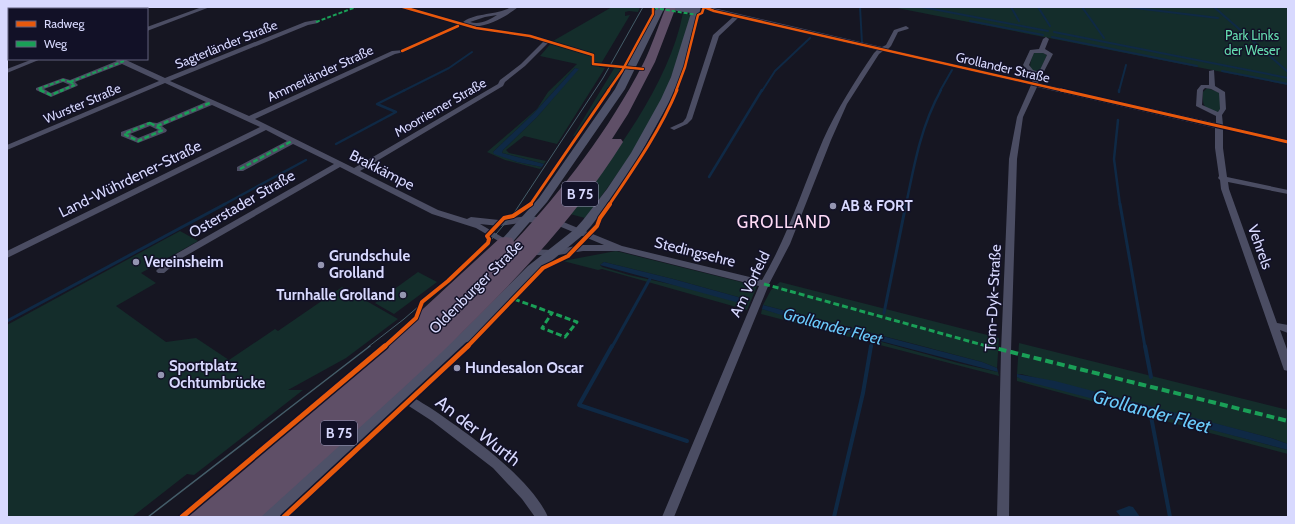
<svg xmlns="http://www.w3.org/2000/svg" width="1295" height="524" viewBox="0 0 1295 524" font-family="Cabin,sans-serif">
<rect width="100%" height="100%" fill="#161622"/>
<g fill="#142d2b" fill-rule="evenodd">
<polygon points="612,7 640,7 638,12 629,11 625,12 625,16 630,15 599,67 605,68 557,144 524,136 506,150 509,153 546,161 544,164 502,153 503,150 537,117 578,69 575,68 534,113 493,152 517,162 542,167 540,169 505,160 487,152 537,109 548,92 577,64 540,56 553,41"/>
<polygon points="892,7 1288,7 1288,85"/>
<path d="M683,13l8,2c-7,21 -12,42 -20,62 -17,48 -55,100 -86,141l-15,-4c43,-57 99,-129 113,-201z"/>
<path d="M1034,52h7l6,3 -7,16c-15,2 -9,-10 -6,-19z"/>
<polygon points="615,67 621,68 621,70 576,137 573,136"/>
<path d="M1207,88l14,5v16l-2,3c-15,-1 -17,-7 -16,-20z"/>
<polygon points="180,231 198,241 141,273 156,283 116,306 166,342 196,338 229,360 275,329 278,331 342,287 398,319 346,358 288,390 303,390 194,475 187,474 132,517 7,517 7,325"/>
<path d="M616,251l141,35 -10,24 -145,-41 -4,1 -35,-9zM604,262l69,17 65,18 9,4 -118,-26 -27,-8 -2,-2z"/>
<polygon points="418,272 437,282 394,314 375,303"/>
<polygon points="780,282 999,338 997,368 982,362 918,345 763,305 771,290"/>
<polygon points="762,309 958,363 998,372 999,376 761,314"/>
<polygon points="1019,343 1288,410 1288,444 1271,438 1021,374 1017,374"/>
<polygon points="1017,377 1288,450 1288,454 1017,381"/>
</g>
<g fill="#0f2945">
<polygon points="575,68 579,69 537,117 503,150 502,153 544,164 542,167 517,162 494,154 493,152 534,113"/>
<polygon points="604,262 673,279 738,297 747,303 743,304 600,265"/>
<polygon points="763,305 982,362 997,368 998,372 778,314 762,309"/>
<polygon points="1017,374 1055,381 1271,438 1288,444 1288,450 1025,381 1017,377"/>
<polygon points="1129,506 1133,507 1140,517 1121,517 1116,511"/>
</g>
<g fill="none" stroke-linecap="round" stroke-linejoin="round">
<g stroke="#0f2945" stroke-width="2">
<polyline points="860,7 862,43"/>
<polyline points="922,7 1048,31"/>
<polyline points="1011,7 1019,21"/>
<polyline points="1038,7 1050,26"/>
<polyline points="1082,7 1104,38"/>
<polyline points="1127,7 1218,18"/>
<polyline points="1214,7 1288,72"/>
<polyline points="970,21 1043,35"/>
<polyline points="1054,32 1288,78"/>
<polyline points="1052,37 1197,66"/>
<polyline points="1222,71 1288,84"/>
<polyline points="403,91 449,68 472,52"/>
<polyline points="762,91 775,71 810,38"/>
<polyline points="940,91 952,70"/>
<polyline points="1119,91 1126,65"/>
</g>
<g stroke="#0f2945" stroke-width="2.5">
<polyline points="1119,92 1119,90"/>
<polyline points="1118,120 1114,159 1120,205"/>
<polyline points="336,144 396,112 377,104 405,90"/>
<polyline points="709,177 762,90"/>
<polyline points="223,205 306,160"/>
<path d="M906,205c8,-40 15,-79 35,-115"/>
</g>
<g stroke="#0f2945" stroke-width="3">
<polyline points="1120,204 1145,347"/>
<polyline points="884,313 906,204"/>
<polyline points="7,321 225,204"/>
<polyline points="612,347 651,277"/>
<polyline points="871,347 873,337"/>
</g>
<g stroke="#0f2945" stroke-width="4">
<polyline points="612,346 579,405 687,441"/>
<polyline points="1145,346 1151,377"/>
<polyline points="1150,411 1170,517"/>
<polyline points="834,517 863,393 871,346"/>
</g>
<g fill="#4b4d63" fill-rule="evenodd">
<polygon points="70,7 78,7 75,9 67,9"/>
<polygon points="202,7 210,7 147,31 147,27"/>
<path d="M511,7h7c-12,10 -41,27 -55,15 14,-10 34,-6 48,-15zM497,15c-8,5 -17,10 -27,7l15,-5z"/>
<path d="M701,7h8l173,40 4,-2 8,-15 12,-4 3,2 -1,1 -10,3 -7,14 -3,3 144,33 3,-7 -6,-3 -6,-7 7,-15 9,-1 4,-10 3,-2 3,2 -4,10 8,5 -15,29 178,40v-7l-20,-10 1,-16 4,-5h8v-14l5,-1 1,16 10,6 1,17 -4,6 1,10 65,15v4l-65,-15v19l4,29 61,13v4l-60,-12 1,7 48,134 11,2v8l-8,-3 8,22v19l-4,-1 -1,-3 -62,-178 -1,-9 -2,-2 1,-2 -4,-28v-20l-178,-41 -14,30 -6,42 -6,192 -2,166h-12l4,-166 8,-192 8,-42 14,-32 -148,-34 -4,3 -32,50 -16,36 -41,104 -21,40 -95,233h-12l97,-231 -140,-35h-36l-31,5 -28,-2 -1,-2 1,-2 3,-1 25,1 31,-5h21l-50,-21 -27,-2 -28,4 -19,-2 34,20 -4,3 -3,-1 -31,-18 -44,-14 -92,-47 -158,91 -18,15h-6l-2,-2 2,-2 18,-15 158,-90 -41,-20 -50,27h-6v-4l50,-26 -21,-11 -259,128v-7l253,-124 -48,-22 -50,21 5,4 -1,2 -28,11 -17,-7v-4l27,-10 9,1 49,-21 -41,-19 -158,67v-5l152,-64 -37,-17 -47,18 3,3 -1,1 -26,11 -15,-7v-2l27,-10 7,2 47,-19 -3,-2 12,1 39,18 140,-56 11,-2 3,2 -1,1 -10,2 -138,56 79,35 143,-65 12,-1v2l-9,2 -140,65 99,49 144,-84 2,-4 21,-16 24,-24h4v2l-24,24 -20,16 -2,4 -143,85 78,39 29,9 4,-2 28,3 28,-4 29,3 66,27 140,34c26,-44 41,-93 61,-140 14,-31 32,-59 51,-87l3,-3 -139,-32 -19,18 -27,83 -5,5 -13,6 -4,-2 2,-1 11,-5 3,-4 27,-83 20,-18 -21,-5zM1034,53h9l4,2 -8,17 -6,-2 -4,-5zM63,82l7,3 -19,8 -7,-4zM1205,88l6,1 8,4 1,16 -2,3 -16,-7 1,-15zM150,126l8,4 -20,8 -8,-4z"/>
<polygon points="7,23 9,24 9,28 7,27"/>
<rect x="7" y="35" width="2" height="4"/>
<polygon points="33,59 41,59 7,73 7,69"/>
<path d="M402,392c9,3 18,10 27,15 36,24 102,71 119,110h-13l-13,-18 -29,-31 -61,-47 -34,-22 -1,-3 1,-3z"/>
</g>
<g fill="#4e5168" fill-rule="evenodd">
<polygon points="657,7 665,7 625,89 547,202 510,245 502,245 500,242 502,239 539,198 615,89"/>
<polygon points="666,7 693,8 693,7 701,7 681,77 671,99 641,153 618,191 591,226 583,235 538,272 472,340 283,517 261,517 264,511 462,332 528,266 575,229 583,220 607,189 631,153 661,99 671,77 691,13 677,11"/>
</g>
<path fill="#5f4f67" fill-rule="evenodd" d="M666,7h10l-21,55 -27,52 -16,25h9l2,3c-51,81 -113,144 -181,210 -60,56 -121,110 -181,165h-78l4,-8 199,-166 114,-105 6,-1 6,1 2,4c51,-55 94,-111 129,-178 9,-18 15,-38 23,-57z"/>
<polyline stroke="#445d69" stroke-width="1" points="368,347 404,319 479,254 514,213 603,78 643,7"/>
<polyline stroke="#445d69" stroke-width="1.5" points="148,517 370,346"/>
<g stroke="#1a9f57" stroke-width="2" stroke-dasharray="4 2" stroke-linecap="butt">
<polyline points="654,8 698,15"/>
<polyline points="316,22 356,7"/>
<polyline points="7,37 9,37"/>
<polyline points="70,82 124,61"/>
<polyline points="43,91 38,89 63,80 70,82"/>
<polyline points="60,91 75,85 70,82"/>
</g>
<g stroke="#1a9f57" stroke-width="2.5" stroke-dasharray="5 2.5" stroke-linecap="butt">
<polyline points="40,90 51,95 63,90"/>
<polygon points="150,123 163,130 138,141 124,134"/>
<polyline points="157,126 212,102"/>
<polyline points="240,169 292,141"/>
</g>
<g stroke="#1a9f57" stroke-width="3" stroke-dasharray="6 3" stroke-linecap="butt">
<polyline points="764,284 990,347"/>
<polyline points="514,299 577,322 565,337 542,328 552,313"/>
</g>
<polyline stroke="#1a9f57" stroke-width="4" stroke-dasharray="8 4" stroke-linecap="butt" points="987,346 1288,421"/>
<defs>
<g id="cycleway-far3">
<polyline points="403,7 476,28 530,36 593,55 593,64 643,69"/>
<polyline points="704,7 714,11 1065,91"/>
<polyline points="402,51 458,26"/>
<polyline points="608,91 622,71 653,14 653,7"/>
<polyline points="676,91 685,67 698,15 702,13 704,7"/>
</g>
<g id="cycleway-far2">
<polyline points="1061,90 1288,142"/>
<polyline points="530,205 609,90"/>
<path d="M609,205c25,-37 51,-74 68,-115"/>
</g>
<g id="cycleway-far1">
<polyline points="384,347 416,318 422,302 448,281 488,243 489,239 487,236 504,218 513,216 531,204"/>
<polyline points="467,347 543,268 568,256 597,226 600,218 610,204"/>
</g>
<g id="cycleway">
<polyline points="182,517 385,346"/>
<polyline points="284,517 468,346"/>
</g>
</defs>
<use href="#cycleway-far3" stroke="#121127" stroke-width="4"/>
<use href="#cycleway-far2" stroke="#121127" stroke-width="5"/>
<use href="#cycleway-far1" stroke="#121127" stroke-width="6"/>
<use href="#cycleway" stroke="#121127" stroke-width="8"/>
<use href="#cycleway-far3" stroke="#e8590c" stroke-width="2.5"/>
<use href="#cycleway-far2" stroke="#e8590c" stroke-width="3"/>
<use href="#cycleway-far1" stroke="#e8590c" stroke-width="4"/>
<use href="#cycleway" stroke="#e8590c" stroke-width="5"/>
</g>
<g fill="#9495b1" stroke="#121127" stroke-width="1.5">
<circle cx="833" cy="206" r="4"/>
<circle cx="136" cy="262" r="4"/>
<circle cx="321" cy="265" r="4"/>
<circle cx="403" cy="295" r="4"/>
<circle cx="457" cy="368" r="4"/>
<circle cx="161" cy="375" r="4"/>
</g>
<g text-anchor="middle" stroke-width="3" stroke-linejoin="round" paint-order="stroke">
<g font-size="13" fill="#65dcaf" stroke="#121127">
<text x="1252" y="40">Park Links<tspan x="1252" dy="15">der Weser</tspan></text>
</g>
<g font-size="13" fill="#d8d9fe" stroke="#121127">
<text transform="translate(226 44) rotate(-22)" y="5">Sagterländer Straße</text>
<text transform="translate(1003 67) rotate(13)" y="5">Grollander Straße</text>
<text transform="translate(320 73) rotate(-25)" y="5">Ammerländer Straße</text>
<text transform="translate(82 103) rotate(-23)" y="5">Wurster Straße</text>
<text transform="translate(440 107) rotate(-30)" y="5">Moorriemer Straße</text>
</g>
<g fill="#121127" stroke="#9d9dbe" stroke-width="1">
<rect x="562" y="182" width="36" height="24" rx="3"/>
<rect x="321" y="421" width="36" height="24" rx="3"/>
</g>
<g font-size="14" font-weight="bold" fill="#d8d9fe">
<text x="580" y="199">B 75</text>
<text x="339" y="438">B 75</text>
</g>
<g font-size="15" fill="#d8d9fe" stroke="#121127">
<text transform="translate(382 170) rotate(27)" y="5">Brakkämpe</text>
<text transform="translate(130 179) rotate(-26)" y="5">Land-Wührdener-Straße</text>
<text transform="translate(242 204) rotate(-30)" y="5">Osterstader Straße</text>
<text transform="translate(1260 247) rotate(70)" y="5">Vehrels</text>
<text transform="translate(695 252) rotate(14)" y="5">Stedingsehre</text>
<text transform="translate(750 284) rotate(-64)" y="5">Am Vorfeld</text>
<text transform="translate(476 287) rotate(-45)" y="5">Oldenburger Straße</text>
<text transform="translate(993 298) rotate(-87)" y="5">Tom-Dyk-Straße</text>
</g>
<g font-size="15" font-weight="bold" fill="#d8d9fe" stroke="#121127" text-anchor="start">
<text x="841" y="211">AB &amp; FORT</text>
<text x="329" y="261">Grundschule<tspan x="329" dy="17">Grolland</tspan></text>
<text x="144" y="267">Vereinsheim</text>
<text x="395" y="300" text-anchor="end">Turnhalle Grolland</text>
<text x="169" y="371">Sportplatz<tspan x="169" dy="17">Ochtumbrücke</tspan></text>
<text x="465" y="373">Hundesalon Oscar</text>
</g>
<g font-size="16" font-style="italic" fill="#6acafa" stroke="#121127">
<text transform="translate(833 326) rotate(15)" y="6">Grollander Fleet</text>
</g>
<g font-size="17" letter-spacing="1" fill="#fedaf5" stroke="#121127">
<text x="784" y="228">GROLLAND</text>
</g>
<g font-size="18" fill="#d8d9fe" stroke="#121127">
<text transform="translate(478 431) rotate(38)" y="6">An der Wurth</text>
</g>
<g font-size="19" font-style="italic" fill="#6acafa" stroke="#121127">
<text transform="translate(1152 411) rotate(15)" y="7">Grollander Fleet</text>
</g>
</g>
<rect width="1295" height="524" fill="none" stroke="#d8d9fe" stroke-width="16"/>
<rect x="8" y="8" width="140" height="52" fill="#121127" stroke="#61617d"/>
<rect x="16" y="21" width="20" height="6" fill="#e8590c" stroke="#61617d"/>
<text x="44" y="28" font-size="12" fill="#d8d9fe">Radweg</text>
<rect x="16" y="41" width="20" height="6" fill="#1a9f57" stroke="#61617d"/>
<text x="44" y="48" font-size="12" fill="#d8d9fe">Weg</text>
</svg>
